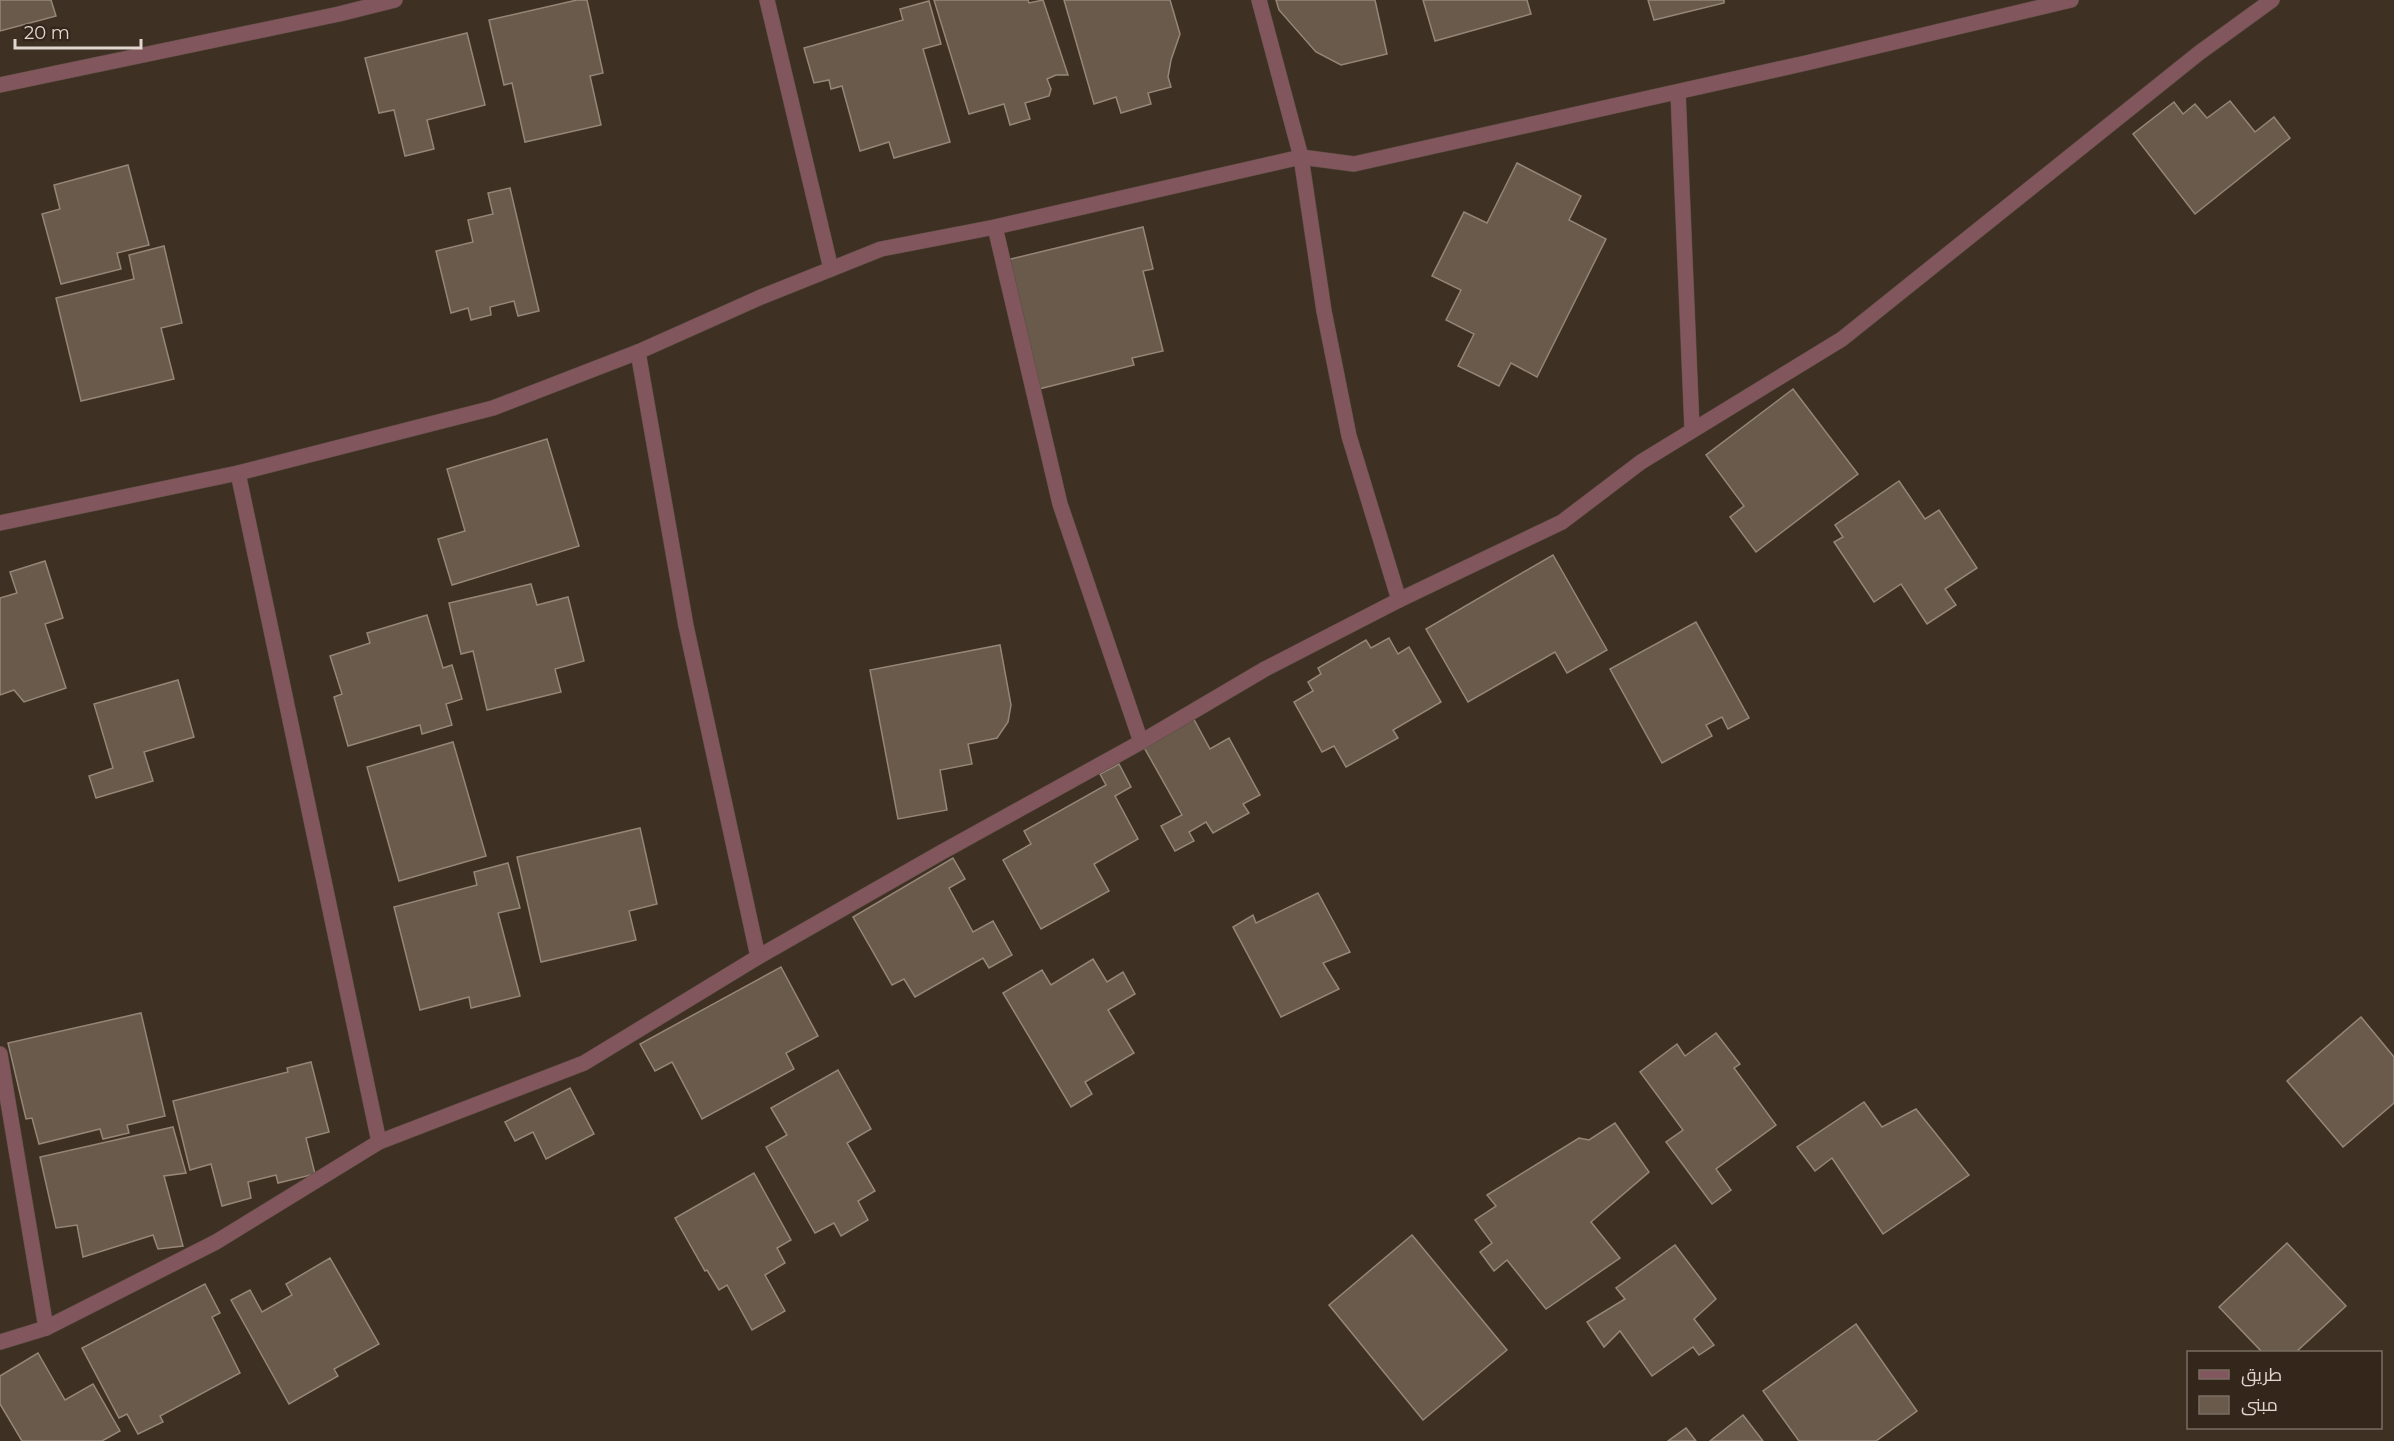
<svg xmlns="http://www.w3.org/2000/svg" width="2394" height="1441" viewBox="0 0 2394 1441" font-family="Montserrat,Cairo,sans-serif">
<rect width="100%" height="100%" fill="#3f3024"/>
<g fill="#695a4c" stroke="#968677" stroke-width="1.5">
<polygon points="0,0 51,0 56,16 0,31"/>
<polygon points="577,0 587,0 603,73 590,76 601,125 525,142 512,83 504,85 489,20"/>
<polygon points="934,0 1028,0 1029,3 1043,0 1068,75 1056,75 1047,79 1051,89 1049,96 1025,103 1030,119 1010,125 1004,104 969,114"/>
<polygon points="1064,0 1170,0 1180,34 1171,60 1168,77 1171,87 1148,93 1151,104 1121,113 1116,97 1094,104"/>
<polygon points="1276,0 1375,0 1387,54 1341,65 1316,52 1279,10"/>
<polygon points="1423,0 1527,0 1531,14 1435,41"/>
<polygon points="1648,0 1724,0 1724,3 1654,20"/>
<polygon points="929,1 941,44 923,49 950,142 894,158 889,142 860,151 842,86 831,89 829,80 814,83 804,48 903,20 900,9"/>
<polygon points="467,33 485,105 427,120 434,149 405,156 394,110 379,113 365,58"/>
<polygon points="2230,101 2255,132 2274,117 2290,138 2195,214 2133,134 2174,102 2183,114 2195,104 2207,118"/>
<polygon points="1517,163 1581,196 1569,220 1606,239 1537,377 1511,363 1499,386 1458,366 1474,334 1446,320 1461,290 1432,276 1464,212 1487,223"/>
<polygon points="128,165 149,245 117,253 121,269 61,284 42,214 60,209 54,185"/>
<polygon points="510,188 539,311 518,316 514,301 490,307 491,315 471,320 468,308 451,313 436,251 473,242 468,220 493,214 488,193"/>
<polygon points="1143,227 1153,269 1143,271 1163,351 1132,358 1134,365 1039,389 1007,260"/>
<polygon points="164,246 182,323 161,328 174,379 81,401 56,298 134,279 129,255"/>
<polygon points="1793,389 1858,474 1756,552 1730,517 1744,506 1706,455"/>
<polygon points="547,439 579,546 452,585 438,539 465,531 447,469"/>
<polygon points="1899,481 1925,519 1939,510 1977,568 1945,589 1956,605 1927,624 1901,584 1874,602 1834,542 1843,537 1835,525"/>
<polygon points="1553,555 1607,650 1567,673 1555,652 1468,702 1426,629"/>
<polygon points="45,561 63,618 45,624 66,688 24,702 14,690 0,695 0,598 17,593 10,572"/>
<polygon points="531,584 537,605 568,597 584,661 555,669 561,692 487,710 473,651 461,654 449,603"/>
<polygon points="427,615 443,668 452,665 462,699 446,704 452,725 422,734 420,725 348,746 334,697 342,694 330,656 370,643 367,633"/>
<polygon points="1696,622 1749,718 1728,729 1722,717 1706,725 1712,736 1662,763 1610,669"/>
<polygon points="1389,638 1398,654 1409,647 1441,702 1393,730 1398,738 1346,767 1334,746 1322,752 1294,702 1313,691 1308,682 1321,674 1318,668 1366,640 1371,648"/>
<polygon points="1000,645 1011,705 1008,722 997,738 968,744 972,764 940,770 947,810 898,819 870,670"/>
<polygon points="178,680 194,737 144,752 153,781 96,798 89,776 113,768 94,704"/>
<polygon points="1191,714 1210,749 1229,738 1260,795 1243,804 1249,813 1213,833 1206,822 1189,832 1194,841 1175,851 1161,826 1182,815 1141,742"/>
<polygon points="453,742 486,856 399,881 367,767"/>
<polygon points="1119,764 1131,787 1115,796 1138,839 1094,864 1109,891 1041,929 1003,860 1031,844 1024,831 1106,785 1100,774"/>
<polygon points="640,828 657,904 629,911 636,940 541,962 517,857"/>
<polygon points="953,858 965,879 949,888 973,932 993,921 1012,955 989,968 983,958 915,997 904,979 892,985 853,917"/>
<polygon points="508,863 520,908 498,913 520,996 471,1008 469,997 420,1010 394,907 477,885 474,872"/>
<polygon points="1318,893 1350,952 1323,963 1339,989 1281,1017 1233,927 1253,915 1256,923"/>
<polygon points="1093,959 1107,982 1123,972 1135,994 1108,1010 1134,1053 1085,1082 1092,1094 1071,1107 1003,993 1042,970 1051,985"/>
<polygon points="781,967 818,1036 786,1053 794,1069 702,1119 672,1062 655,1071 640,1044"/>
<polygon points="141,1013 165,1116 127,1125 129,1133 103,1139 100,1129 39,1144 32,1118 26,1119 8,1043"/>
<polygon points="2361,1017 2394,1057 2394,1103 2343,1147 2287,1081"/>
<polygon points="1716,1033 1740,1064 1734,1068 1776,1125 1716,1169 1731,1190 1712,1204 1666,1142 1683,1130 1640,1072 1677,1044 1685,1056"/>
<polygon points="311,1062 329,1132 306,1138 315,1174 278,1183 276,1175 248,1182 251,1198 222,1206 211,1164 190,1170 173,1101 288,1072 287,1068"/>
<polygon points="838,1070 871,1129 847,1143 875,1191 858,1201 868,1220 841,1236 834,1223 815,1233 766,1147 787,1135 771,1108"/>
<polygon points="570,1088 594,1134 546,1159 533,1132 515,1141 505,1122"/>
<polygon points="1864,1102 1882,1127 1916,1109 1969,1175 1883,1234 1832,1158 1815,1171 1797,1147"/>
<polygon points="1615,1123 1649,1172 1591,1222 1620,1258 1546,1309 1507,1260 1494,1271 1480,1252 1492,1243 1475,1220 1496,1206 1487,1195 1579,1138 1589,1140"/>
<polygon points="173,1127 186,1173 164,1176 183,1246 158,1249 153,1235 83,1257 77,1225 56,1228 40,1157"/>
<polygon points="754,1173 791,1240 777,1248 785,1263 765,1275 785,1311 752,1330 727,1285 719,1290 707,1270 705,1271 675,1218"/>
<polygon points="1412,1235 1507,1350 1423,1420 1329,1305"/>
<polygon points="2287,1243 2346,1306 2296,1352 2262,1352 2219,1307"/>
<polygon points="1675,1245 1716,1299 1694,1319 1714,1345 1699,1355 1693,1347 1652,1376 1620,1331 1604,1347 1587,1322 1625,1299 1616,1288"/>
<polygon points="330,1258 379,1344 334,1369 338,1376 289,1404 231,1300 250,1290 262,1312 292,1295 286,1284"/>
<polygon points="205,1284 220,1313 212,1317 240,1373 160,1416 163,1422 138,1434 127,1414 119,1418 82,1348"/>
<polygon points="1856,1324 1917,1411 1876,1441 1799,1441 1763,1391"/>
<polygon points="38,1353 65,1400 93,1384 120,1431 102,1441 22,1441 0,1404 0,1376"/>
<polygon points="1743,1415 1763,1441 1710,1441"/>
<polygon points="1686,1428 1696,1441 1668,1441"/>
</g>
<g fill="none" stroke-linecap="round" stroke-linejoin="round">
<defs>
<g id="street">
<polyline points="767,0 831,269"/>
<polyline points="1259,0 1301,157 1324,311 1349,436 1399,600"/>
<polyline points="0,85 339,14 395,0"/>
<polyline points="1678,92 1692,429"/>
<polyline points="995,227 1060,504 1141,742"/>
<polyline points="638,352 686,626 758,957"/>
<polyline points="238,473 379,1142"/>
<polyline points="0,523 238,473 493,408 638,352 761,297 881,249 995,227 1301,157 1354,164 1806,63 2071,0"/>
<polyline points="0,1054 46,1328"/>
<polyline points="0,1342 46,1328 216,1242 379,1142 584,1063 758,957 942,852 1141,742 1265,669 1399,600 1562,522 1641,462 1842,339 2199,53 2272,0"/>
</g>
</defs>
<use href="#street" stroke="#5c4e43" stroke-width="16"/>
<use href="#street" stroke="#81565c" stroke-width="15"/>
</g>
<rect x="2187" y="1351" width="195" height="78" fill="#35261b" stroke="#7a6d63" stroke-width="1.5"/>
<rect x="2199" y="1370" width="30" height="9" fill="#81565c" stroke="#7a6d63" stroke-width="1.5"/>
<text x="2241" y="1381" font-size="18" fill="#e1d7d0">طريق</text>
<rect x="2199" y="1396" width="30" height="18" fill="#695a4c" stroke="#7a6d63" stroke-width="1.5"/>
<text x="2241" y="1411" font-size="18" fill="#e1d7d0">مبنى</text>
<path d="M15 39v9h126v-9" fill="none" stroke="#e1d7d0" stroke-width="3"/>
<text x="24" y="39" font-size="18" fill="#e1d7d0" stroke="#35261b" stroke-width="4.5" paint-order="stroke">20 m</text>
</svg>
